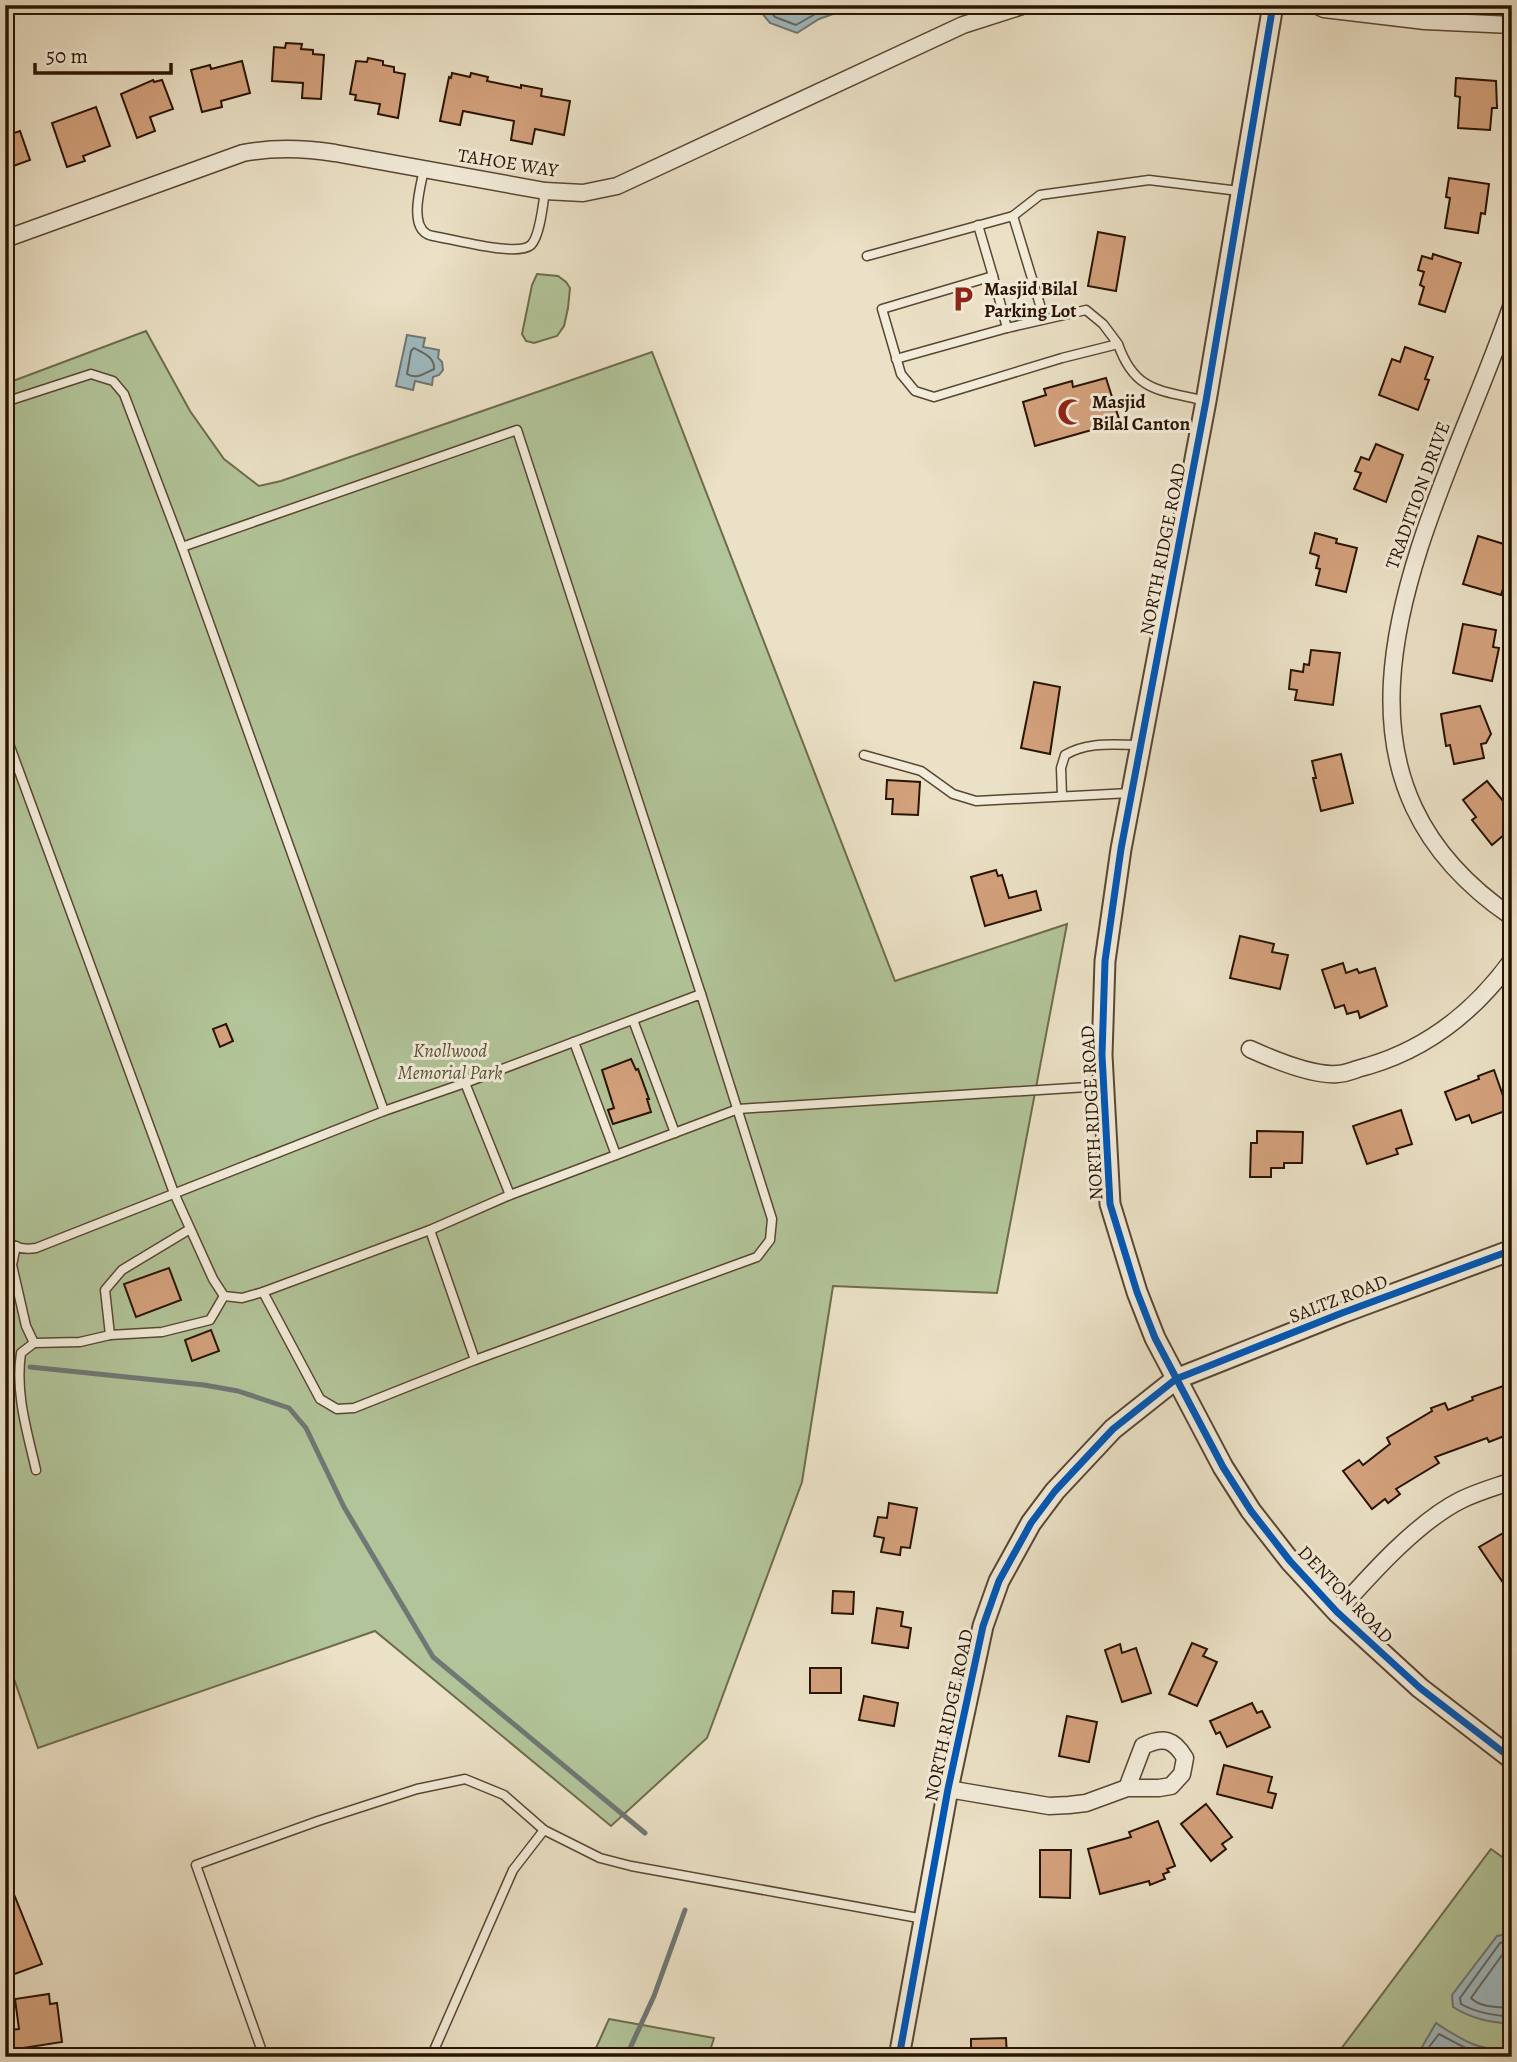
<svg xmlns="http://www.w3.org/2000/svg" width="1517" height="2062" viewBox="0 0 1517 2062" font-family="Alegreya,serif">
<rect width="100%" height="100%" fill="#ebe1c6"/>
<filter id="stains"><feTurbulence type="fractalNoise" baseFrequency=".00286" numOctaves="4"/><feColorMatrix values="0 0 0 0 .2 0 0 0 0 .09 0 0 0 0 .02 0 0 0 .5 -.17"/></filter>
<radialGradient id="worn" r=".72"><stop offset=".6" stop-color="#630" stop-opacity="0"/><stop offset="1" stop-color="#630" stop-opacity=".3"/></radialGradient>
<g fill="#b2c499" stroke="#6e6c4c" stroke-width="2">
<polygon points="537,274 558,276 566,282 570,288 568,308 564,326 557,336 534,343 526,341 522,334 532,285"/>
<polygon points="146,331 190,411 224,459 259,486 281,481 652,352 895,981 1067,924 997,1293 833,1286 802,1482 707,1738 611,1826 375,1631 38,1748 5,1653 5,384"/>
<polygon points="1491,1849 1512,1864 1512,2057 1344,2057 1341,2049"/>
<polygon points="609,2019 714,2038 708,2057 592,2057"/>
</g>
<g fill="#9fbac1" stroke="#707774" stroke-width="2">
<polygon points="755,5 858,5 819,19 797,33 770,23"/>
<polygon points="407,335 425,338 423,347 439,350 438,358 442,362 443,370 439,375 433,377 432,385 415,381 413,390 396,386"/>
<path d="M1512,1933v91c-23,-2 -40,-5 -59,-17l-1,-12 45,-59z"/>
<path d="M1436,2023c23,15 47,32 76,24v10h-89l-1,-10z"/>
</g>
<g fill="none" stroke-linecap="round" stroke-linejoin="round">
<g stroke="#646660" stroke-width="2">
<polyline points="765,5 775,17 796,25 817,13 838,5"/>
<path d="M414,348c9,5 21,9 20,21 -8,4 -18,11 -27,5l4,-23z"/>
<path d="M1512,1940l-12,3 -40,55 1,6c16,9 32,11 51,13"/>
<path d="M1512,1949l-7,2 -34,47c10,10 27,9 41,10"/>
<path d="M1430,2057l-1,-10 10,-13c23,12 45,28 73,21"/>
</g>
<g stroke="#707774" stroke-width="5">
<polyline points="30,1367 204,1385 238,1391 289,1408 306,1428 344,1507 433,1657 645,1833"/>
<polyline points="626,2057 654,1996 685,1910"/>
</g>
</g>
<g fill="#d3a17c" stroke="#291300" stroke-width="2">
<polygon points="286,43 302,44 301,49 313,50 313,54 324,55 321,99 302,98 303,83 272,81 274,47 285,48"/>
<polygon points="368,58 383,61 383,65 394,67 394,72 405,74 398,118 378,114 380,104 355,100 356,95 350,94 356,61 367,62"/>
<polygon points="242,61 250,93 221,101 222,107 202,112 191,70 210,65 211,69"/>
<polygon points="452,73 470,77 471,73 488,77 487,81 521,88 521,85 542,89 541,96 570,101 564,135 535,129 532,144 511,140 514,121 463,111 460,125 440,121 449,77 451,78"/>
<polygon points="1456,78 1496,81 1497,108 1492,108 1490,130 1458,128 1460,97 1455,96"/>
<polygon points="153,80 154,82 162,80 173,109 150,117 155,131 137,138 121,94"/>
<polygon points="96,107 110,146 83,156 85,161 67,167 52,123"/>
<polygon points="20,131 30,160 5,169 5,136"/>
<polygon points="1449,178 1489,184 1485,214 1481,213 1478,233 1445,228 1450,198 1446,197"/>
<polygon points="1098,232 1125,237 1116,291 1088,286"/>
<polygon points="1433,254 1461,263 1445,312 1419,304 1424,287 1420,285 1424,272 1418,270 1422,256 1432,259"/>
<polygon points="1405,347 1433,357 1425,379 1429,380 1418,410 1379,395 1392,359 1400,362"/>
<polygon points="1106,378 1120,422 1035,446 1023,402 1046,395 1044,389 1072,381 1073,387"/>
<polygon points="1376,444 1403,455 1386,502 1354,489 1361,473 1355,471 1361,457 1369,460"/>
<polygon points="1315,533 1337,539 1336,543 1357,548 1346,592 1316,585 1320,569 1316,568 1319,556 1310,553"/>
<polygon points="1478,536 1510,546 1505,562 1511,564 1501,595 1463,584"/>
<polygon points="1463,624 1496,630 1493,647 1499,648 1492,681 1453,673"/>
<polygon points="1311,650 1340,653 1333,705 1295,700 1297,690 1289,689 1291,670 1303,672 1304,664 1309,665"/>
<polygon points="1034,682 1060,687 1050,754 1021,748"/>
<polygon points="1480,706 1491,734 1486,743 1481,744 1484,758 1454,764 1450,745 1446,746 1441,714"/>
<polygon points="1341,754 1353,803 1321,811 1313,778 1316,778 1312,761"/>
<polygon points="887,780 920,782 918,815 892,814 893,799 886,799"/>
<polygon points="1487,781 1512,812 1512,828 1492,845 1472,820 1476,817 1463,800"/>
<polygon points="996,870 998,876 1002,875 1009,898 1036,891 1041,910 985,926 971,877"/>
<polygon points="1240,936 1274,944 1272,952 1288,955 1280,989 1230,978"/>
<polygon points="1343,963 1346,973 1357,969 1359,973 1375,968 1387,1006 1360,1018 1358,1011 1347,1014 1344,1005 1335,1008 1322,970"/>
<polygon points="226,1024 233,1041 220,1047 213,1029"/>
<polygon points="631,1059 636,1070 638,1069 649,1099 647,1099 651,1112 613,1124 608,1110 614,1108 602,1070"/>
<polygon points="1494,1070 1508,1110 1472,1123 1469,1115 1456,1120 1445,1092 1479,1079 1478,1076"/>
<polygon points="1401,1110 1412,1144 1396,1149 1398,1154 1367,1164 1353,1126"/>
<polygon points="1257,1131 1303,1132 1302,1163 1284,1163 1284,1168 1271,1168 1271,1177 1250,1177 1251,1143 1257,1143"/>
<polygon points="169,1268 181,1300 136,1317 124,1284"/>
<polygon points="211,1330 219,1351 192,1361 185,1340"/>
<polygon points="1512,1383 1512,1433 1489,1442 1487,1438 1435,1457 1439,1463 1396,1489 1400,1494 1388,1503 1385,1499 1372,1509 1343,1471 1359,1460 1363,1465 1390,1444 1387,1438 1432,1411 1431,1408 1445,1403 1448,1410 1473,1400 1472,1397"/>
<polygon points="889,1503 917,1508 910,1548 901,1547 900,1555 881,1552 884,1538 874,1536 878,1517 887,1518"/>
<polygon points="1512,1528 1512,1596 1479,1547"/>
<polygon points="833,1591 854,1592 853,1614 832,1613"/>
<polygon points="877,1608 903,1612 901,1626 911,1628 908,1648 872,1643"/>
<polygon points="1192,1643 1207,1649 1203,1656 1217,1662 1197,1706 1169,1694"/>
<polygon points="1120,1644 1122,1653 1136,1648 1151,1693 1122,1702 1105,1650"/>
<rect x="810" y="1668" width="31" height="25"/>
<polygon points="864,1696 898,1703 894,1726 859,1720"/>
<polygon points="1252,1703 1257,1713 1262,1711 1270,1727 1227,1747 1220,1732 1216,1734 1210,1721"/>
<polygon points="1067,1716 1097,1722 1089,1762 1059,1756"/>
<polygon points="1224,1765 1272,1777 1268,1792 1276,1794 1272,1808 1217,1794"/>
<polygon points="1206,1804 1232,1837 1222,1844 1226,1849 1211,1861 1181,1824"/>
<polygon points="1158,1821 1175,1866 1167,1869 1169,1872 1163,1874 1165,1879 1150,1885 1149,1881 1100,1894 1088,1849 1131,1837 1129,1832"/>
<polygon points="1040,1850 1071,1850 1070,1898 1040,1897"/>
<polygon points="5,1872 42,1964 12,1975 5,1956"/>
<polygon points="49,1994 50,2004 57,2003 62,2042 10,2050 8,2030 19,2029 15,1999"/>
<polygon points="1006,2038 1007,2057 971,2055 971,2039"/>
</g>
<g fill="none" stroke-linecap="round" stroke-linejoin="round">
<defs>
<g id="service">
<path d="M424,169c-3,16 -15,55 3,65 3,2 7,2 11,3 19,3 79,20 93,8 9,-9 12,-41 14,-54"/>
<polyline points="1013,216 1040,195 1149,180 1239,191"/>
<polyline points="978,225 993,276"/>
<polyline points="867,256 1013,216 1044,318"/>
<path d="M1118,344l-15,-20 -17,-14 -79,18 -14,-52 -111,33 19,65 14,17 19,6 128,-39 56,-14c17,49 43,46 88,57"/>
<polyline points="896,359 1007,328"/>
<polyline points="5,402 91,374 113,381 124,394 182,547 384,1111"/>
<polyline points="182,547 517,430 701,994"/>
<polyline points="5,733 174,1193 213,1279 224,1296 242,1298 263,1292 430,1230 510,1195 738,1109 1103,1086"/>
<polyline points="864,755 921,771 953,794 976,801 1130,793"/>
<path d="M1062,796l-1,-28 4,-13c23,-14 50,-10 76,-10"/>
<polyline points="633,1020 675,1133"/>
<polyline points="574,1042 616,1155"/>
<polyline points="465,1083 510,1195"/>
<polyline points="430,1230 475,1360"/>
<path d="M5,1237c6,11 19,13 31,11l348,-137 81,-28 236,-89 71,225 -2,21 -13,17 -282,103 -121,48 -17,1 -17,-10 -57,-107"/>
<path d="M16,1246l-4,19 14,61 8,17 -13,10c-6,40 6,78 15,117"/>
<polyline points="110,1335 105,1290 122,1270 190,1229"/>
<polyline points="34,1343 80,1342 110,1335 162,1332 210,1320 224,1296"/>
<polyline points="264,2057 196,1865 318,1821 417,1789 465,1779 504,1795 544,1830 600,1858 631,1866 924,1919"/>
<polyline points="431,2057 513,1870 544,1830"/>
</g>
<g id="minor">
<polyline points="1316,5 1324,9 1425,21 1512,25"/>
<path d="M5,239l238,-86c32,-6 60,-5 92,0l210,38 38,2 34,-7 346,-161 62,-20"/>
<path d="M1512,304c-67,199 -234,454 0,613"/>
<path d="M1250,1049c22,10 62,27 87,25 10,0 21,-6 31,-8 61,-18 107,-55 144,-106"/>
<path d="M1337,1612c33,-37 80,-90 124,-112 16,-8 34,-13 51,-19"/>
<path d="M948,1789l101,17 20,-1 17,-2 41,-15h32l12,-2 11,-12 3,-16c-11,-19 -22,-22 -42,-12l-16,42"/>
</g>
<g id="tertiary">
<polyline points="1273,5 1206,401 1121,849 1105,961 1102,1055 1110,1204 1137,1292 1155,1338 1223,1467 1251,1511 1290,1561 1337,1612 1420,1688 1512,1759"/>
<polyline points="899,2057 948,1789 983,1626 999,1581 1031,1523 1055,1491 1113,1429 1176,1379 1342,1313 1512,1250"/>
</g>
</defs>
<use href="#service" stroke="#5a4632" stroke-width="11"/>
<use href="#minor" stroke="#5a4632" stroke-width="19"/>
<use href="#tertiary" stroke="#5a4632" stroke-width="23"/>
<use href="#service" stroke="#f2ecda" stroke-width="8"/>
<use href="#minor" stroke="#f2ecda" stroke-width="16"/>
<use href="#tertiary" stroke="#f2ecda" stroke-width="19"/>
<defs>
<g id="cycleway">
<polyline points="1273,5 1206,401 1121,849 1105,961 1102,1055 1110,1204 1137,1292 1155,1338 1223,1467 1251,1511 1290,1561 1337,1612 1420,1688 1512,1759"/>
<polyline points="899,2057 948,1789 983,1626 999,1581 1031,1523 1055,1491 1113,1429 1176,1379 1342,1313 1512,1250"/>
</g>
</defs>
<use href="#cycleway" stroke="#f2ecda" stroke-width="11"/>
<use href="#cycleway" stroke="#0057b8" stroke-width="7"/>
</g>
<defs>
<symbol id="parking-bare" viewBox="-9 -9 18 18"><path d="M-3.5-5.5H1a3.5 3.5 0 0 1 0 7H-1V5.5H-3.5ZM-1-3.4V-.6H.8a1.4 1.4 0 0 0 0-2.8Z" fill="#8f2418" stroke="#f2ecda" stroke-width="2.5" paint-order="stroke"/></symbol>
<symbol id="mosque-bare" viewBox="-9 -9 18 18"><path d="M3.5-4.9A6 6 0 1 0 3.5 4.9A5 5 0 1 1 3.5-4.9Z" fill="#8f2418" stroke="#f2ecda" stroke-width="2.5" paint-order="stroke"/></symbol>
</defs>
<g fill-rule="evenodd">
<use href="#parking-bare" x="944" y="280" width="38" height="38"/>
<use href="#mosque-bare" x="1052" y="393" width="38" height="38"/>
</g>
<g text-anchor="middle" stroke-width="6" stroke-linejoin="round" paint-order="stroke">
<g font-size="19" fill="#291300" stroke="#f2ecda">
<text transform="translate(508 162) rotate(9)" y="7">TAHOE WAY</text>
<text transform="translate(1417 495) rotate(-70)" y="7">TRADITION DRIVE</text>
<text transform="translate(1162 549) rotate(-79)" y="7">NORTH RIDGE ROAD</text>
<text transform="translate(1091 1113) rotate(-93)" y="7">NORTH RIDGE ROAD</text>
<text transform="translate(1338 1298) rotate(-21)" y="7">SALTZ ROAD</text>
<text transform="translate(1346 1594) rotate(46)" y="7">DENTON ROAD</text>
<text transform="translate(948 1715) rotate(-78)" y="7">NORTH RIDGE ROAD</text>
</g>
<g font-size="19" font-weight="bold" fill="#291300" stroke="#f2ecda" text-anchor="start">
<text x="984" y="295">Masjid Bilal<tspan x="984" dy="22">Parking Lot</tspan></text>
<text x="1092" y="408">Masjid<tspan x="1092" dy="22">Bilal Canton</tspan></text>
</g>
<g font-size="19" font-style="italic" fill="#595136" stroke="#f2ecda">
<text x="450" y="1057">Knollwood<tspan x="450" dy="22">Memorial Park</tspan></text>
</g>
</g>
<rect width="1517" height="2062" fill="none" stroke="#ebe1c6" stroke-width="28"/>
<rect x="7" y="7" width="1503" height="2048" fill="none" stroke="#291300" stroke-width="3.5"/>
<rect x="14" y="14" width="1489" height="2034" fill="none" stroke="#291300" stroke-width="2"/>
<path d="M35 63v10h136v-10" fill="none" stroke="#291300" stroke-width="3.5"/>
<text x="46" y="63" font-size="21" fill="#291300" stroke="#f2ecda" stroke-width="5" paint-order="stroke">50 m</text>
<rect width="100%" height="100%" filter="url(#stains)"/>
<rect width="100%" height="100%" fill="url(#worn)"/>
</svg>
